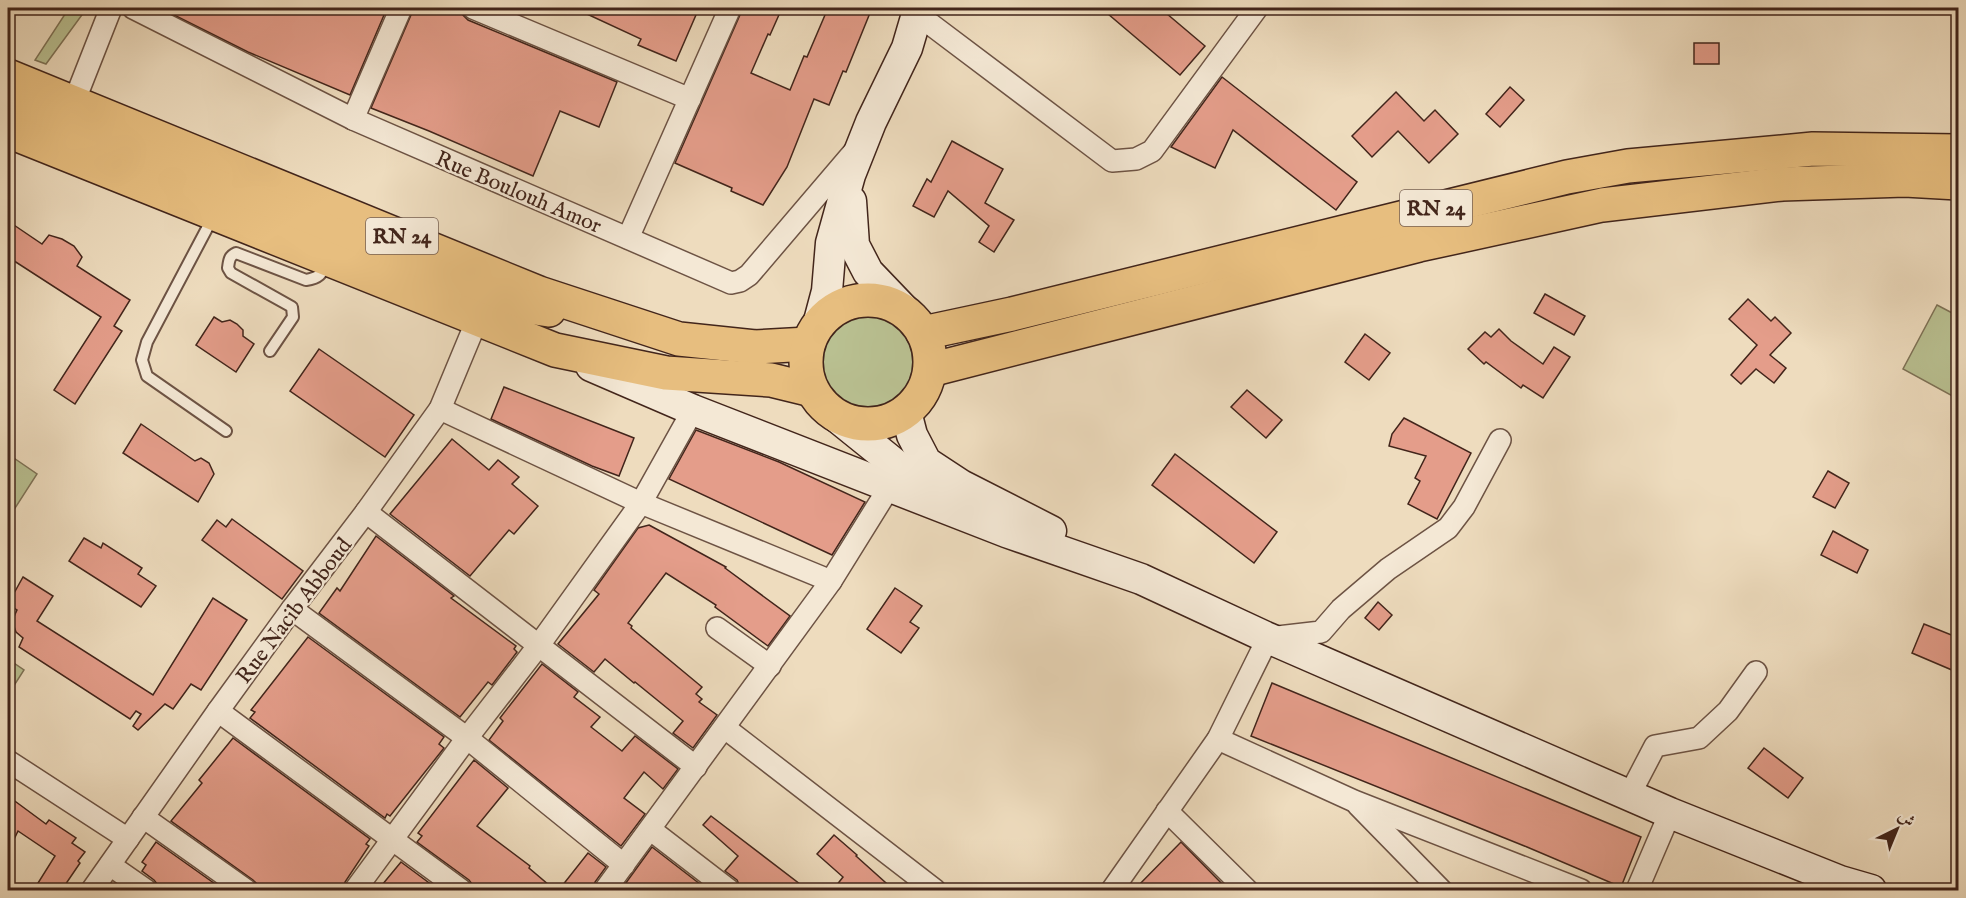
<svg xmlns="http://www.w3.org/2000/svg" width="1966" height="898" viewBox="0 0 1966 898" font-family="'IM FELL English',Amiri,serif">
<rect width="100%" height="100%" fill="#eedcbe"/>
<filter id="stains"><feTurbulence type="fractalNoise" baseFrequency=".00333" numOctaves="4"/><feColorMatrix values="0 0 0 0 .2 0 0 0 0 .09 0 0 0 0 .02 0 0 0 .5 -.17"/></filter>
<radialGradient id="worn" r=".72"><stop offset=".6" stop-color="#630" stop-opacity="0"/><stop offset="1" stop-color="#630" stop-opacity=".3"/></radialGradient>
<g fill="#b9c091" stroke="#7e7256" stroke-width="1.5">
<polygon points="69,8 87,8 46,64 35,60"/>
<polygon points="1937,305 1958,316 1958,399 1903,369"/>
<circle cx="866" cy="362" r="47"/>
<polygon points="8,454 37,474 8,519"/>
<polygon points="8,659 24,670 8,695"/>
</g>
<g fill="#e49d8a" stroke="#42251b" stroke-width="1.5">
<polygon points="160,8 387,8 350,95 248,52"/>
<polygon points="414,8 461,8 463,15 468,20 617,82 599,127 560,111 533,176 429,131 371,108"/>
<polygon points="574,8 699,8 676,61 638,45 641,39"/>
<polygon points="743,8 782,8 770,35 768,34 751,73 790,90 804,56 807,57 828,8 872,8 846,72 843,71 829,105 814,99 787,167 763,205 731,191 732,188 675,163"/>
<polygon points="1101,8 1160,8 1205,46 1180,75"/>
<rect x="1694" y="43" width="25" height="21"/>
<polygon points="1222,77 1357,182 1336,210 1233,130 1215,168 1171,147"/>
<polygon points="1510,87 1524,100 1500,127 1486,114"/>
<polygon points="1396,92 1424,121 1435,110 1458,134 1429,163 1398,131 1372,157 1352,136"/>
<polygon points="952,141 1003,169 985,203 1014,220 994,252 979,242 989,226 948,191 934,217 913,206 927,179 931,182"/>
<polygon points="8,221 42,244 49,235 62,239 74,246 82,257 77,266 130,300 114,326 122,331 75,404 54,390 101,317 8,257"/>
<polygon points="1545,294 1585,316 1574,335 1534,313"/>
<polygon points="1748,299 1771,321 1775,317 1791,333 1770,355 1786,368 1774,383 1756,369 1741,384 1731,375 1757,345 1729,319"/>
<polygon points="214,317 222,322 230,320 237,324 243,330 243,336 254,344 236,372 196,345"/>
<polygon points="1499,329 1511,341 1543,364 1554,347 1570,357 1543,398 1523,385 1521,388 1486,362 1484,364 1468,349 1485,332 1491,337"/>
<polygon points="1365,334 1390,353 1369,380 1345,362"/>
<polygon points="319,349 414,415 385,457 290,391"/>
<polygon points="504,387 634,438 619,476 592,466 491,419"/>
<polygon points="1247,390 1282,420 1266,438 1231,407"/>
<polygon points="1404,418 1471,453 1437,519 1408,504 1420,481 1415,478 1426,456 1389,446 1392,434"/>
<polygon points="141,424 195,461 201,458 209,463 214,474 198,502 123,453"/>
<polygon points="696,430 779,462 865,502 832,555 669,479"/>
<polygon points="452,439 489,470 498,460 519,477 512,484 538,506 514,534 509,530 470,576 390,514"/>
<polygon points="1175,454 1277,532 1254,563 1152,485"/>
<polygon points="1828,471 1849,483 1835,508 1813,497"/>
<polygon points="232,519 303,571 282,599 202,540 217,520 226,527"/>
<polygon points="649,525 726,567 725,568 790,616 768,646 715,607 716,605 666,573 628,623 632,626 631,628 702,687 696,694 702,699 699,702 717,715 693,748 673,733 683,721 635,682 634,683 605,659 594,672 558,644 599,594 594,590 638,528"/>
<polygon points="1833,531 1868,550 1857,573 1821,555"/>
<polygon points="376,536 454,596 451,598 516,646 514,649 517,652 492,685 488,682 460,717 319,613 337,588 340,591"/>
<polygon points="84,538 101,548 103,543 142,568 138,574 156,586 141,607 69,561"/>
<polygon points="23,577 53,596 37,621 153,695 213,598 247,620 201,690 191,684 173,709 165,704 138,730 133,726 141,714 136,711 130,719 19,647 23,638 16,632 12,621 17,610 8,604"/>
<polygon points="895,588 922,606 910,622 919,628 901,653 867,629"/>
<polygon points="1378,602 1392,615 1379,630 1365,618"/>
<polygon points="1924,624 1959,638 1959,673 1912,653"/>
<polygon points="308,637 444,737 439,744 444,748 390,816 387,814 385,818 250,718 255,712 251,710"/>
<polygon points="542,664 578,692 574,697 600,717 591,727 622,751 635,736 678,769 663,789 644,772 624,798 645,814 621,846 489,740 503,721 500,718"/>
<polygon points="1272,683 1641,837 1621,887 1527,847 1251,736"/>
<polygon points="233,738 370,839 366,844 369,846 345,882 343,891 259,891 257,884 253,880 171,821 202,783 199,780"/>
<polygon points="1764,748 1803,778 1788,798 1748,768"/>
<polygon points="474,760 508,788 477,826 530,866 529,868 556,891 474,891 472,884 469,880 417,842 422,836 418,833"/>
<polygon points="8,796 46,824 49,820 76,838 72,843 85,852 78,861 80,863 61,891 33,891 55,856 18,831 8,852"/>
<polygon points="711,816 809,891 742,891 737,880 725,871 738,856 703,825"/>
<polygon points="834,835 857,855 856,856 895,891 832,891 843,877 817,854"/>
<polygon points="156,842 225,891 159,891 158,885 154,880 142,871 146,865 142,862"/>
<polygon points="1181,842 1229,891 1133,891"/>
<polygon points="652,847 709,891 620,891"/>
<polygon points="588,853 606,867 595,882 593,891 558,891"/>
<polygon points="401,862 440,891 377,891"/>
</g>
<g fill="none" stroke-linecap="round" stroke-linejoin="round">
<defs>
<g id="service">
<polyline points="213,217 147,342 142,360 147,376 226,431"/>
<path d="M270,351l23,-34 -1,-10 -61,-34 -3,-5c1,-7 1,-12 8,-15l70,27c13,-2 16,-6 21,-17"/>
</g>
<g id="minor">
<polyline points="133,8 353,119 731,283 740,281 749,275 853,153"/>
<polyline points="473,8 690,99"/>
<polyline points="917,14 1112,161 1136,159 1152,151 1257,8"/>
<polyline points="74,102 111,8"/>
<polyline points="353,119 401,8"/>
<polyline points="628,238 730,8"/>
<polyline points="440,409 641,503 831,581"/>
<polyline points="366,512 696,767"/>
<polyline points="292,609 467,738 624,865"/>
<polyline points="717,628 770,666"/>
<polyline points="218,711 461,890"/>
<polyline points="725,728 935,890"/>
<polyline points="1218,739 1354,801 1581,890"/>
<polyline points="8,761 128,839"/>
<polyline points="1630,794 1655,746 1699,738 1728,711 1756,672"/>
<polyline points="1358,805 1441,890"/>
<polyline points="1167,811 1247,890"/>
<polyline points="143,817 246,890"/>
<polyline points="651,830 729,890"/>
<polyline points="110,865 146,890"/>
<polyline points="92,890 218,711 292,609 366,512 440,409 477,320"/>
<polyline points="355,890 467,738 539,645 641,503 693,410"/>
<polyline points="605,890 831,581 890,486"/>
<polyline points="1112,890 1218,739 1268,638 1321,632 1341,609 1388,569 1448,528 1464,507 1500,440"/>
<polyline points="1637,890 1670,813"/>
</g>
<g id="secondary">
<polyline points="851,201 854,245 868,272 912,318"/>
<polyline points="818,325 827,291 831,243 850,175 871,122 907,48 917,14 916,8"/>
<polyline points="591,366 693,410 1006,532 1141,579 1268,638 1670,813 1840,881 1871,890"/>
<polyline points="906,412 912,435 926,462 961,485 1051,531"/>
<polyline points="833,414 900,468 935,489"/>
</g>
<g id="primary">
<polyline points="8,76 539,293 679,339 755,347 808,344"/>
<polyline points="8,101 502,303 549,310"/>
<polyline points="8,131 555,350 666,373 771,380 812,390"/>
<circle cx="868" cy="362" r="62"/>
</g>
<g id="trunk">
<polyline points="923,333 1012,314 1567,177 1628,166 1813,149 1958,151"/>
<polyline points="930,370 1419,245 1602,205 1782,184 1905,180 1958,183"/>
</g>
</defs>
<use href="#service" stroke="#6d5344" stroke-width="14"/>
<use href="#minor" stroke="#6d5344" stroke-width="24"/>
<use href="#secondary" stroke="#42251b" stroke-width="33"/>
<use href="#primary" stroke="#42251b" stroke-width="36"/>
<use href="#trunk" stroke="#42251b" stroke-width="36"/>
<use href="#service" stroke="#f4e8d5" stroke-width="10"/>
<use href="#minor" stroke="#f4e8d5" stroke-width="21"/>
<use href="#secondary" stroke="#f4e8d5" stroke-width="30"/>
<use href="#primary" stroke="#e7be7f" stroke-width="33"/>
<use href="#trunk" stroke="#e7be7f" stroke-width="33"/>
</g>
<g text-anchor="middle" stroke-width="4.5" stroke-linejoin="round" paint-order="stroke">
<g fill="#f4e8d5" stroke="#776053" stroke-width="1.5">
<rect x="1400" y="190" width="72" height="36" rx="4.5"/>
<rect x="366" y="218" width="72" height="36" rx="4.5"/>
</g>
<g font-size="21" font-weight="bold" fill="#42251b">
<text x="1436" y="215">RN 24</text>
<text x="402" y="243">RN 24</text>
</g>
<g font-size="22" fill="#42251b" stroke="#f4e8d5">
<text transform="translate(519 191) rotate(23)" y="8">Rue Boulouh Amor</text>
<text transform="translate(293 610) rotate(-53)" y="8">Rue Nacib Abboud</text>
</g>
</g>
<rect width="1966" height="898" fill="none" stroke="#eedcbe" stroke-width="30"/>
<rect x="9" y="9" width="1948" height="880" fill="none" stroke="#42251b" stroke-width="3"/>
<rect x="15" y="15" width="1936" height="868" fill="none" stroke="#42251b" stroke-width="1.5"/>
<g transform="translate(1897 829) rotate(43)" stroke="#f4e8d5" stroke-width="4.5" paint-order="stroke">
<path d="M0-4.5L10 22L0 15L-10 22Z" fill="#42251b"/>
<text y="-9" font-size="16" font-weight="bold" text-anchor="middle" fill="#42251b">ش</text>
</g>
<rect width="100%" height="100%" filter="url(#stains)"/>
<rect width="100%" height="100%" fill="url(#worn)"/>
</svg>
